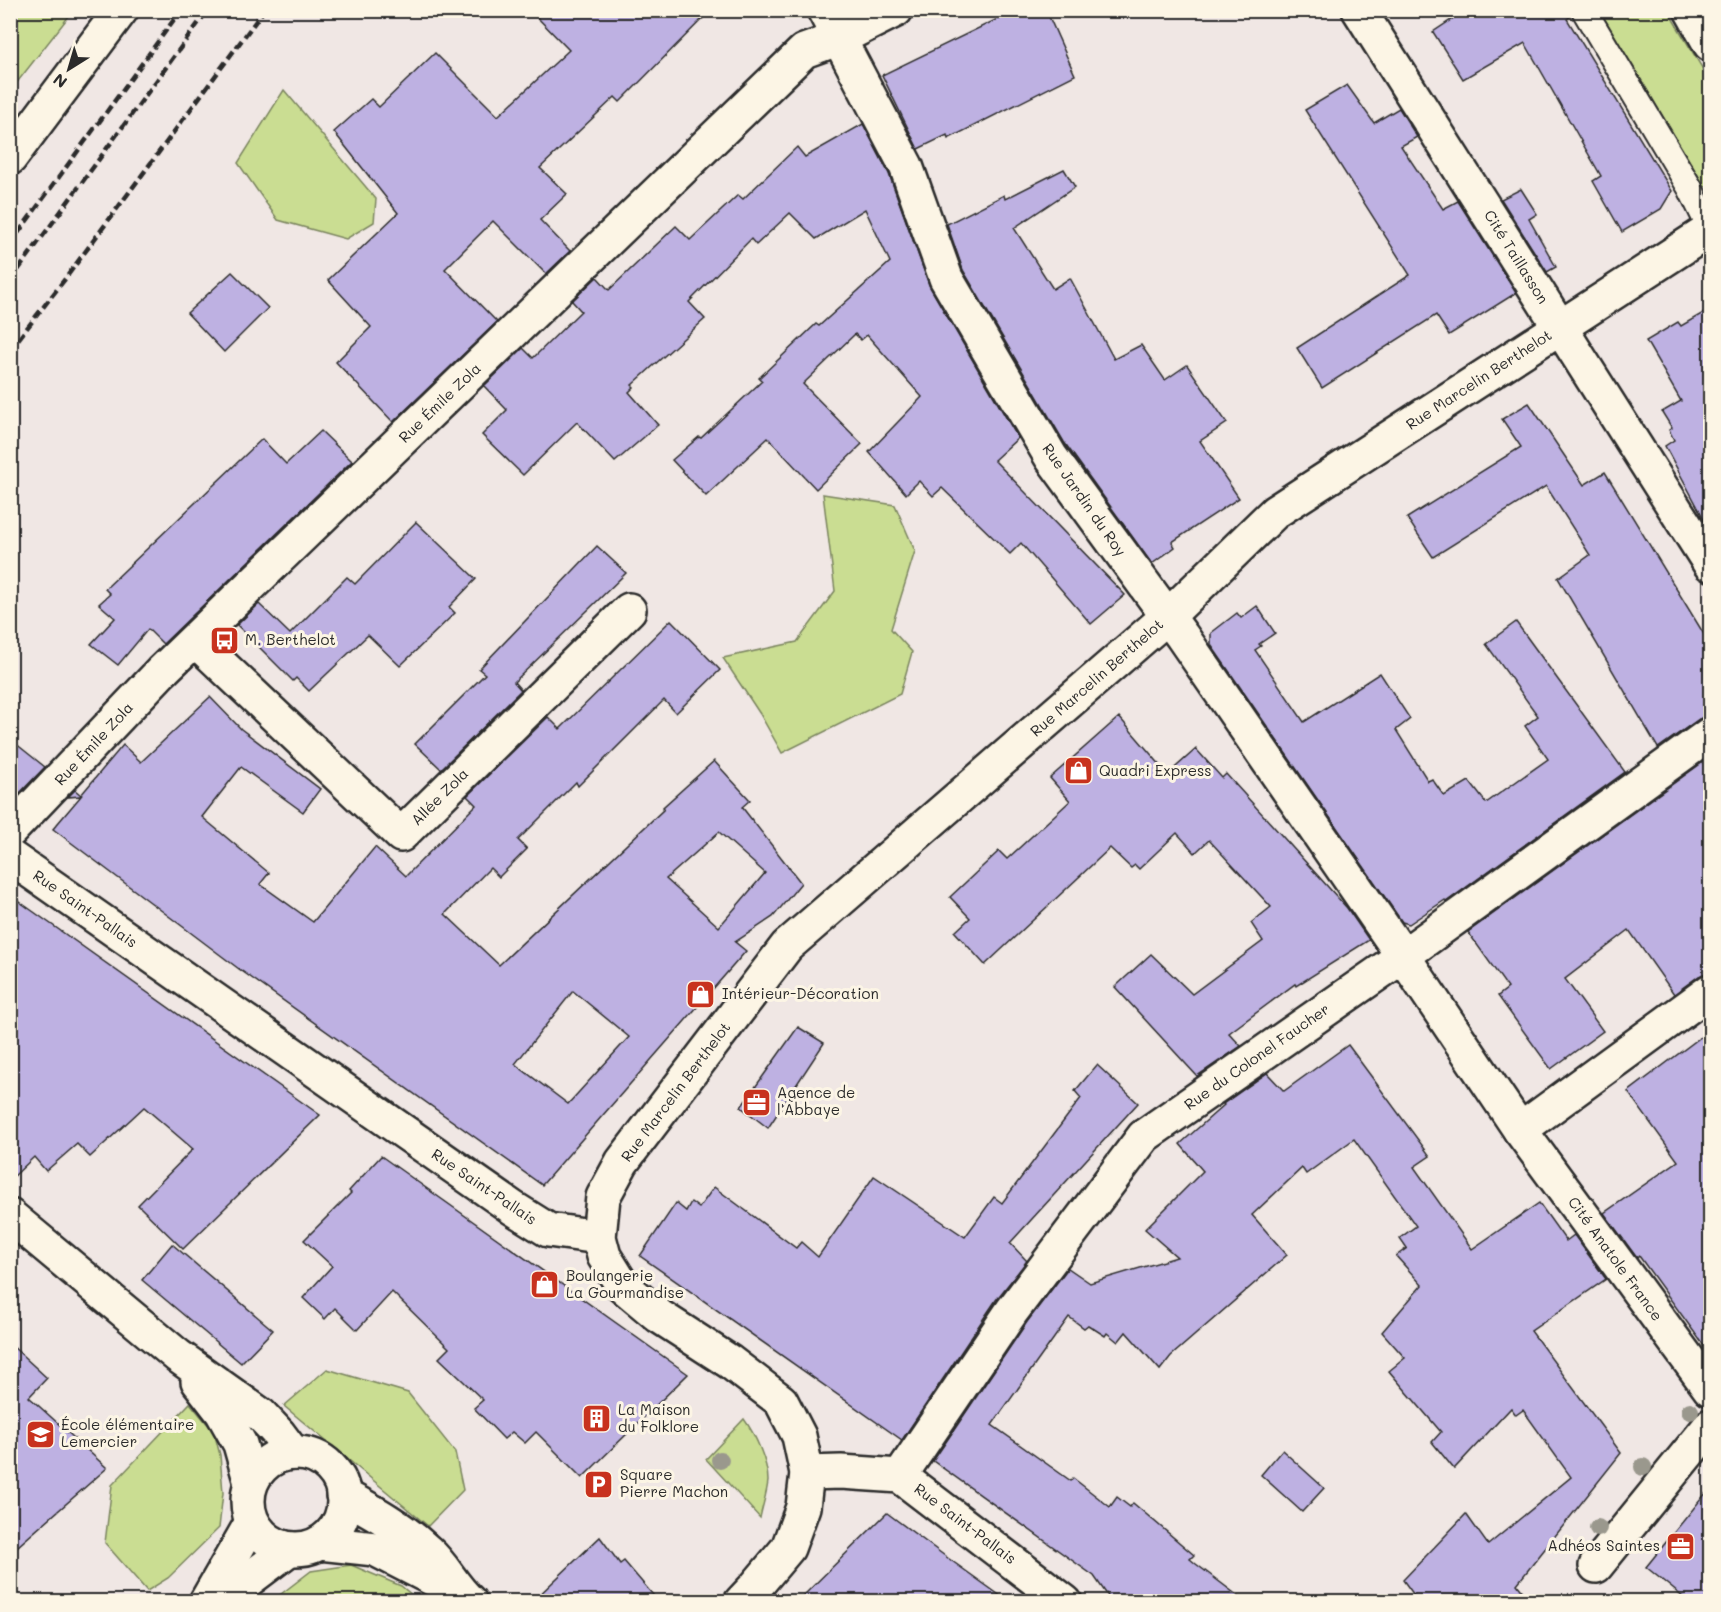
<svg xmlns="http://www.w3.org/2000/svg" width="1721" height="1612" viewBox="0 0 1721 1612" font-family="Mali,sans-serif">
<rect width="100%" height="100%" fill="#f0e7e4"/>
<filter id="ink" filterUnits="userSpaceOnUse"><feTurbulence type="fractalNoise" baseFrequency=".0167" numOctaves="2"/><feDisplacementMap in="SourceGraphic" scale="12" xChannelSelector="R" yChannelSelector="G"/><feConvolveMatrix kernelMatrix="1 2 1 2 8 2 1 2 1" color-interpolation-filters="sRGB"/></filter>
<g filter="url(#ink)">
<g fill="#cadd92" stroke="#7a845e" stroke-width="1.5">
<polygon points="10,11 73,11 11,90 10,90"/>
<polygon points="1600,11 1668,11 1710,81 1710,184 1705,187"/>
<polygon points="284,90 376,199 374,222 346,239 278,220 238,163"/>
<polygon points="823,494 895,505 915,551 891,629 912,652 900,694 782,753 760,714 723,658 797,642 835,591"/>
<polygon points="327,1369 408,1393 455,1452 463,1490 428,1526 284,1406"/>
<polygon points="190,1403 214,1432 220,1455 223,1493 219,1528 168,1578 147,1591 105,1543 112,1485"/>
<path d="M744,1419c11,15 24,43 24,62 -1,12 -6,26 -8,37l-54,-59z"/>
<polygon points="351,1565 401,1586 419,1601 272,1601 311,1571"/>
</g>
<g fill="#beb1e2" stroke="#2b2b2b" stroke-width="1.5" fill-rule="evenodd">
<polygon points="530,10 711,10 620,102 615,97 540,168 567,194 540,220 570,251 546,274 493,221 445,269 497,322 393,422 336,362 371,327 328,280 398,213 334,132 371,99 379,107 435,53 498,116 569,50"/>
<polygon points="1016,10 1046,10 1075,75 948,139 947,135 918,149 882,75"/>
<polygon points="1466,10 1570,10 1571,16 1567,19 1672,191 1661,209 1622,232 1593,181 1601,176 1525,43 1463,79 1433,32"/>
<polygon points="1347,85 1374,123 1399,108 1417,137 1401,146 1443,209 1458,201 1516,293 1449,335 1436,315 1322,388 1297,348 1410,275 1305,110"/>
<polygon points="863,124 889,174 930,287 1018,438 994,460 1125,595 1091,624 1021,543 1010,554 942,488 933,496 919,481 906,494 869,452 922,397 867,335 861,340 855,334 803,384 862,444 816,489 768,438 706,496 672,460 699,437 701,438 762,381 759,378 816,324 819,326 890,262 865,209 816,239 790,213 756,245 751,239 689,302 705,319 632,385 634,387 629,392 658,425 615,462 577,422 523,475 482,435 507,410 484,386 523,348 533,358 581,311 572,301 597,277 609,290 676,226 690,240 738,195 743,199 797,147 805,157"/>
<polygon points="1064,169 1075,187 1014,228 1053,289 1070,278 1114,359 1141,345 1165,380 1187,365 1227,423 1200,441 1239,498 1172,542 1175,547 1152,564 1064,442 963,270 947,224 1004,195 1005,199"/>
<polygon points="1521,189 1537,214 1529,219 1556,267 1547,272 1501,199"/>
<polygon points="232,272 268,308 224,352 187,313"/>
<polygon points="1710,309 1710,530 1665,446 1674,440 1669,430 1672,428 1662,412 1681,401 1646,341 1678,322 1681,326"/>
<polygon points="1529,403 1584,485 1605,472 1710,644 1710,716 1699,719 1658,748 1558,578 1590,555 1546,486 1433,557 1407,518 1521,447 1502,419"/>
<polygon points="321,431 352,461 163,644 148,629 118,665 91,644 115,618 99,604 110,594 105,589 262,439 286,464"/>
<polygon points="416,522 476,579 449,607 455,613 400,666 368,635 309,691 296,678 293,681 237,625 259,604 290,634 347,577 355,584"/>
<polygon points="597,546 626,573 514,682 521,690 441,769 415,744 485,674 479,669"/>
<polygon points="1257,606 1275,633 1259,644 1261,646 1255,650 1304,722 1380,673 1410,719 1396,730 1428,781 1432,779 1444,796 1469,781 1486,803 1548,759 1525,726 1538,716 1486,644 1516,622 1625,772 1446,902 1445,900 1409,924 1402,922 1211,645 1211,633 1237,613 1241,618"/>
<path d="M671,620l49,50 -44,43 -12,-13 -86,86 -2,-4 -58,58 9,9 -28,28 -9,-9 -45,46 54,51 165,-156 -1,-2 51,-46 36,39 -8,7 59,76 -28,34 -38,25 11,9 -204,234 -303,-216 -186,-140 28,-33 -13,1 7,-7 6,5 42,-50 18,17 69,-65 31,32 79,60 -17,23 -62,-45 -39,50 67,56 -9,11 53,38 62,-75 31,29 70,-71 -9,-9 81,-79 12,12zM719,832l46,41 -46,54 -53,-48zM573,991l56,46 -61,67 -53,-40z"/>
<polygon points="1119,717 1168,774 1196,749 1222,778 1226,774 1347,908 1369,940 1296,986 1295,984 1229,1033 1241,1046 1197,1076 1115,987 1151,954 1192,994 1263,941 1251,923 1271,907 1209,840 1195,853 1177,833 1139,869 1135,865 1131,868 1110,848 985,965 955,932 970,918 950,897 999,851 1007,859 1070,801 1050,778"/>
<polygon points="10,739 45,767 13,800 10,800"/>
<polygon points="1710,757 1710,972 1699,976 1674,994 1629,930 1565,979 1603,1031 1551,1069 1498,996 1508,988 1468,932"/>
<polygon points="10,895 320,1115 183,1249 138,1205 193,1149 144,1107 90,1157 77,1144 46,1171 34,1157 10,1180"/>
<polygon points="798,1027 824,1043 768,1128 741,1107"/>
<polygon points="1710,1030 1710,1354 1639,1256 1637,1258 1604,1213 1678,1161 1628,1092"/>
<polygon points="1348,1045 1430,1156 1414,1167 1472,1249 1539,1203 1566,1241 1574,1235 1606,1279 1531,1331 1621,1453 1517,1584 1531,1602 1419,1602 1403,1580 1466,1514 1488,1545 1571,1477 1523,1410 1516,1415 1511,1408 1454,1469 1432,1442 1441,1432 1389,1371 1405,1358 1382,1332 1422,1285 1396,1256 1407,1248 1400,1238 1416,1226 1354,1139 1306,1174 1302,1168 1252,1215 1287,1255 1171,1356 1160,1370 1126,1332 1118,1342 1107,1333 1105,1336 1088,1325 1084,1328 1069,1317 992,1425 1071,1481 1073,1478 1110,1507 1117,1497 1130,1507 1133,1503 1194,1555 1190,1559 1196,1564 1246,1602 1112,1602 1094,1576 933,1461 1027,1322 1068,1268 1090,1283 1177,1257 1145,1229 1203,1171 1180,1144 1224,1105 1223,1104 1267,1073 1284,1091"/>
<polygon points="1097,1065 1138,1103 1010,1243 1027,1261 996,1300 902,1440 640,1256 676,1203 686,1211 691,1202 699,1208 714,1187 796,1248 801,1242 818,1257 874,1176 965,1237 994,1197 1002,1203 1081,1098 1075,1091"/>
<polygon points="381,1156 688,1374 582,1478 536,1432 525,1443 512,1432 504,1439 474,1408 483,1400 439,1358 449,1348 392,1292 357,1330 335,1308 325,1319 303,1298 332,1266 304,1240 351,1193 349,1191"/>
<polygon points="172,1244 273,1330 241,1363 142,1280"/>
<polygon points="10,1344 47,1378 29,1397 107,1468 10,1553"/>
<polygon points="1282,1450 1324,1488 1302,1512 1261,1475"/>
<polygon points="1710,1488 1710,1602 1689,1602 1646,1567"/>
<polygon points="887,1513 945,1556 1009,1602 797,1602"/>
<polygon points="600,1537 620,1564 624,1561 659,1602 532,1602"/>
</g>
<g fill="none" stroke-linecap="round" stroke-linejoin="round">
<defs>
<polyline id="lane" points="1584,10 1690,188 1710,229"/>
<g id="street">
<polyline points="824,10 906,166 946,278 1051,457 1182,636 1403,956 1520,1130 1710,1389"/>
<polyline points="1359,10 1710,564"/>
<polyline points="1691,10 1710,44"/>
<polyline points="195,640 401,835 629,610"/>
<polyline points="10,831 161,672 804,51 840,38 896,10"/>
<polyline points="10,857 513,1208 548,1230 599,1237"/>
<polyline points="1520,1130 1710,991"/>
<polyline points="807,1473 841,1472 900,1476 1065,1602"/>
<polyline points="900,1476 1012,1311 1144,1136 1403,956 1710,734"/>
<polyline points="1596,1566 1710,1426"/>
</g>
<g id="secondary">
<polyline points="10,158 121,10"/>
<polyline points="10,1216 178,1356 261,1415 278,1433 293,1453"/>
<polyline points="198,1381 222,1412 240,1444 251,1483"/>
<circle cx="296" cy="1501" r="48"/>
<path d="M343,1495c31,17 60,33 85,57 16,14 25,35 42,50"/>
<polyline points="320,1543 375,1549 451,1588"/>
<polyline points="206,1602 252,1522"/>
<polyline points="219,1602 289,1549"/>
<polyline points="741,1602 756,1586 788,1548 803,1507 807,1473 799,1436 781,1401 730,1362 659,1316 622,1285 604,1256 599,1237 603,1197 622,1162 787,946 1167,617 1275,512 1710,230"/>
</g>
</defs>
<use href="#lane" stroke="#2b2b2b" stroke-width="28"/>
<use href="#street" stroke="#2b2b2b" stroke-width="38"/>
<use href="#secondary" stroke="#2b2b2b" stroke-width="38"/>
<use href="#lane" stroke="#fcf5e5" stroke-width="24"/>
<use href="#street" stroke="#fcf5e5" stroke-width="33"/>
<use href="#secondary" stroke="#fcf5e5" stroke-width="33"/>
<g stroke="#2b2b2b" stroke-width="4.5" stroke-dasharray="9 4.5" stroke-linecap="butt">
<polyline points="10,244 181,10"/>
<polyline points="10,281 208,10"/>
<polyline points="10,350 65,279 264,10"/>
</g>
</g>
<g fill="#9a988d">
<circle cx="1690" cy="1411" r="9"/>
<circle cx="720" cy="1460" r="9"/>
<circle cx="1643" cy="1467" r="9"/>
<circle cx="1598" cy="1528" r="9"/>
</g>
</g>
<defs>
<symbol id="bus-square" viewBox="-11 -11 22 22"><rect x="-9" y="-9" width="18" height="18" rx="4" fill="#c8321e" stroke="#fcf5e5"/><path d="M-5-6H5V4H4V6H2V4H-2V6H-4V4H-5ZM-3.5-4V0h7V-4ZM-3.5 1.2v1.5H-2V1.2ZM2 1.2v1.5H3.5V1.2Z" fill="#fff"/></symbol>
<symbol id="shop-square" viewBox="-11 -11 22 22"><rect x="-9" y="-9" width="18" height="18" rx="4" fill="#c8321e" stroke="#fcf5e5"/><path d="M-5-2.5h2.3a2.7 3.5 0 0 1 5.4 0H5L5.5 6h-11ZM-1.5-2.5h3a1.5 2.3 0 0 0-3 0Z" fill="#fff"/></symbol>
<symbol id="office-square" viewBox="-11 -11 22 22"><rect x="-9" y="-9" width="18" height="18" rx="4" fill="#c8321e" stroke="#fcf5e5"/><path d="M-6-3h4V-5.5h4V-3h4V5H-6ZM-1-4.5V-3h2v-1.5ZM-6 0V1H6V0Z" fill="#fff"/></symbol>
<symbol id="building-square" viewBox="-11 -11 22 22"><rect x="-9" y="-9" width="18" height="18" rx="4" fill="#c8321e" stroke="#fcf5e5"/><path d="M-4-6H4V6H1V3H-1V6H-4ZM-2.5-4.3h1.7v1.8h-1.7ZM.8-4.3h1.7v1.8H.8ZM-2.5-1h1.7V.8h-1.7ZM.8-1h1.7V.8H.8Z" fill="#fff"/></symbol>
<symbol id="school-square" viewBox="-11 -11 22 22"><rect x="-9" y="-9" width="18" height="18" rx="4" fill="#c8321e" stroke="#fcf5e5"/><path d="M0-5L7-2L0 1L-7-2ZM-4 1L0 2.5L4 1V4Q0 6-4 4Z" fill="#fff"/></symbol>
<symbol id="parking-square" viewBox="-11 -11 22 22"><rect x="-9" y="-9" width="18" height="18" rx="4" fill="#c8321e" stroke="#fcf5e5"/><path d="M-3.5-5.5H1a3.5 3.5 0 0 1 0 7H-1V5.5H-3.5ZM-1-3.4V-.6H.8a1.4 1.4 0 0 0 0-2.8Z" fill="#fff"/></symbol>
</defs>
<g fill-rule="evenodd">
<use href="#bus-square" x="208" y="624" width="33" height="33"/>
<use href="#shop-square" x="1062" y="754" width="33" height="33"/>
<use href="#shop-square" x="684" y="978" width="33" height="33"/>
<use href="#office-square" x="740" y="1086" width="33" height="33"/>
<use href="#shop-square" x="528" y="1268" width="33" height="33"/>
<use href="#building-square" x="580" y="1402" width="33" height="33"/>
<use href="#school-square" x="24" y="1418" width="33" height="33"/>
<use href="#parking-square" x="582" y="1468" width="33" height="33"/>
<use href="#office-square" x="1664" y="1530" width="33" height="33"/>
</g>
<g text-anchor="middle" stroke-width="6" stroke-linejoin="round" paint-order="stroke">
<g font-size="15" fill="#2b2b2b" stroke="#fcf5e5">
<text transform="translate(1516 257) rotate(58)" y="5">Cité Taillasson</text>
<text transform="translate(1479 380) rotate(-33)" y="5">Rue Marcelin Berthelot</text>
<text transform="translate(440 403) rotate(-44)" y="5">Rue Émile Zola</text>
<text transform="translate(1084 500) rotate(55)" y="5">Rue Jardin du Roy</text>
<text transform="translate(1097 678) rotate(-41)" y="5">Rue Marcelin Berthelot</text>
<text transform="translate(94 744) rotate(-47)" y="5">Rue Émile Zola</text>
<text transform="translate(440 797) rotate(-45)" y="5">Allée Zola</text>
<text transform="translate(85 909) rotate(35)" y="5">Rue Saint-Pallais</text>
<text transform="translate(1257 1057) rotate(-35)" y="5">Rue du Colonel Faucher</text>
<text transform="translate(676 1092) rotate(-53)" y="5">Rue Marcelin Berthelot</text>
<text transform="translate(484 1187) rotate(34)" y="5">Rue Saint-Pallais</text>
<text transform="translate(1615 1259) rotate(54)" y="5">Cité Anatole France</text>
<text transform="translate(965 1524) rotate(37)" y="5">Rue Saint-Pallais</text>
</g>
<g font-size="15" fill="#2b2b2b" stroke="#fcf5e5" text-anchor="start">
<text x="245" y="645">M. Berthelot</text>
<text x="1099" y="776">Quadri Express</text>
<text x="722" y="999">Intérieur-Décoration</text>
<text x="777" y="1098">Agence de<tspan x="777" dy="17">l'Abbaye</tspan></text>
<text x="566" y="1281">Boulangerie<tspan x="566" dy="17">La Gourmandise</tspan></text>
<text x="618" y="1415">La Maison<tspan x="618" dy="17">du Folklore</tspan></text>
<text x="61" y="1430">École élémentaire<tspan x="61" dy="17">Lemercier</tspan></text>
<text x="620" y="1480">Square<tspan x="620" dy="17">Pierre Machon</tspan></text>
<text x="1660" y="1551" text-anchor="end">Adhéos Saintes</text>
</g>
</g>
<rect width="1721" height="1612" fill="none" stroke="#fcf5e5" stroke-width="36"/>
<rect x="18" y="18" width="1685" height="1576" fill="none" stroke="#2b2b2b" stroke-width="2" filter="url(#ink)"/>
<g transform="translate(69 69) rotate(217)" stroke="#fcf5e5" stroke-width="4.5" paint-order="stroke">
<path d="M0-4.5L10 22L0 15L-10 22Z" fill="#2b2b2b"/>
<text y="-9" font-size="16" font-weight="bold" text-anchor="middle" fill="#2b2b2b">N</text>
</g>
</svg>
